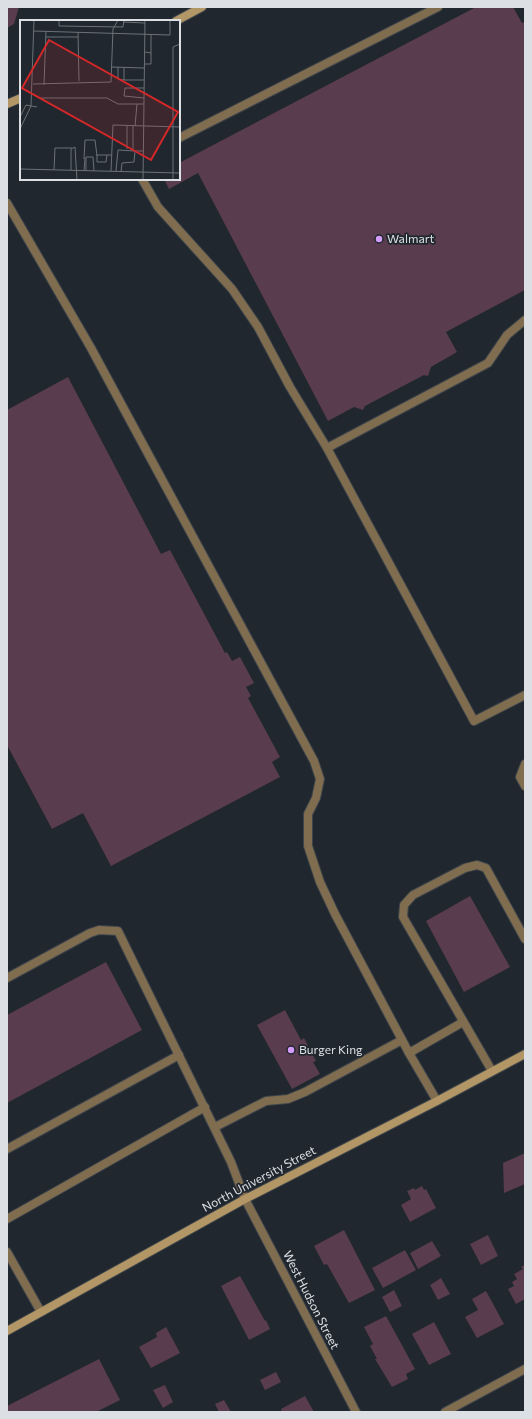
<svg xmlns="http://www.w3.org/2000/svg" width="532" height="1419" viewBox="0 0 532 1419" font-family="Commissioner,sans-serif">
<rect width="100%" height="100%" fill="#20272e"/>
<g fill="#593c4d">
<polygon points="7,7 19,7 14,24 7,28"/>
<polygon points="476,7 513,7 522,23 525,22 525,290 446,332 457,352 431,367 428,376 424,375 365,406 363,410 354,407 328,421 198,173 169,189 164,179 179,179 179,163"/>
<polygon points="68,377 161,554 170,550 225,653 227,652 232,661 240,657 254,683 246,687 251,696 248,698 280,757 272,762 280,777 111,866 83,813 52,829 7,745 7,410"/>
<polygon points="470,896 510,967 464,992 426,921"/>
<polygon points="106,962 142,1030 7,1103 7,1015"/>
<polygon points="285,1010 301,1040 304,1038 316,1061 313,1062 320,1074 292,1089 257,1025"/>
<polygon points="525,1153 525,1184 504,1193 503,1163"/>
<polygon points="422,1186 424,1190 426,1189 436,1208 410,1222 401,1205 411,1199 407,1191 414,1188 415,1190"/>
<polygon points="344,1230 375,1290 349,1303 327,1264 324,1265 314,1246"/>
<polygon points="488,1235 498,1256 481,1265 470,1244"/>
<polygon points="432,1241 441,1256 418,1269 410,1253"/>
<polygon points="405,1250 416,1270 383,1288 372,1268"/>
<polygon points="525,1265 525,1299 516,1304 508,1289 514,1286 512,1282 517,1279 514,1274 523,1269 521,1267"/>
<polygon points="240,1276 265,1321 266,1320 270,1329 249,1340 221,1286"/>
<polygon points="441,1278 450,1294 438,1300 430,1285"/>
<polygon points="394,1290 402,1306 390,1312 382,1297"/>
<polygon points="486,1291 504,1324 477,1338 465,1317 478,1310 472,1299"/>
<polygon points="386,1316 415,1369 406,1374 408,1379 392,1387 375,1359 377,1359 370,1346 373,1344 364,1327"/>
<polygon points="434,1322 451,1354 429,1365 412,1334"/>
<polygon points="166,1327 180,1353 151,1368 139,1347 157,1337 156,1333"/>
<polygon points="99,1359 120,1400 96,1412 7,1412 7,1406"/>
<polygon points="276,1372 281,1382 265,1390 260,1380"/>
<polygon points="165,1385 173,1402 163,1408 153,1390"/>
<polygon points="305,1396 314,1412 282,1412 281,1409"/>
<polygon points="224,1400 231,1412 219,1412 215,1404"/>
</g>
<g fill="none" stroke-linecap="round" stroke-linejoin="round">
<defs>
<g id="lane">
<polyline points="179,138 438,7"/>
<polyline points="142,179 158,207 232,289 258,327 290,387 327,448 474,721 525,695"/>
<polyline points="7,203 91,348 314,761 320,779 316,798 308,814 308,846 320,882 335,914 409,1053 437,1101"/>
<polyline points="327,448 488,363 507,335 525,320"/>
<polyline points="525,764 520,777 525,786"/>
<polyline points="7,978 90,933 99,930 118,931 231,1162 245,1199"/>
<polyline points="409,1053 463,1022"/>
<polyline points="492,1071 403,917 404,905 413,895 465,868 477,865 486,868 525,939"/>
<polyline points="215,1127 266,1101 288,1099 305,1092 402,1040"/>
<polyline points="7,1149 179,1055"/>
<polyline points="7,1219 205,1107"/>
<polyline points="7,1252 41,1312"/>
</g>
<g id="street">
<polyline points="245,1199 356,1412"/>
<polyline points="445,1412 525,1369"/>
</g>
<g id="secondary">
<polyline points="176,21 202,7"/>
<polyline points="7,104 21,98"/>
<polyline points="7,1331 245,1199 437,1101 525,1054"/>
</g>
</defs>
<use href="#lane" stroke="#3e454b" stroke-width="10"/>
<use href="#street" stroke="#3e454b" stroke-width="10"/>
<use href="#secondary" stroke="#3e454b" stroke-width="10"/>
<use href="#lane" stroke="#806d50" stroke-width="8"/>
<use href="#street" stroke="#806d50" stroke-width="8"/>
<use href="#secondary" stroke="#b39666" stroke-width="8"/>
</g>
<g fill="#d49cfc" stroke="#20272e" stroke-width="1.5">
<circle cx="379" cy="239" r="4"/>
<circle cx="291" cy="1050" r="4"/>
</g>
<g text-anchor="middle" stroke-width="3.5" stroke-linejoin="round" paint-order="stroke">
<g font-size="12" fill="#dce0e5" stroke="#20272e" text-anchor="start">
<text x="387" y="243">Walmart</text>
<text x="299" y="1054">Burger King</text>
</g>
<g font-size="12" fill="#dce0e5" stroke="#20272e">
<text transform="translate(259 1179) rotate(-28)" y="4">North University Street</text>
<text transform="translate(311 1300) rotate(63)" y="4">West Hudson Street</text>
</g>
</g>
<g transform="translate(20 20)">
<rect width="160" height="160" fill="#20272e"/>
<path fill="none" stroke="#6b7177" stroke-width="1" d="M39,0v6l64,1 1,-7M103,2l22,1M13,11l137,4v-15M58,12l1,49M26,17h32M131,33v-19M124,44h7v-11l-6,-1M92,47l32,1M98,47v12l6,1v-13M104,60h20M13,64l78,-2 2,-53 5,-9M24,65l2,-54M19,78h68l11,6h26M124,78l-20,-2 1,-8h19M0,97l6,-12 11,2M113,106v23M115,106l2,-22M0,109l11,-23 3,-86M107,129v-24M87,135l-1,7h-9v-7h14M64,139l1,-19h10l2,16M0,149l160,4M34,150l1,-22h17M51,150v-21l4,-2 2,33M64,151l1,-13M66,151v-14h7l1,14M91,151l2,-46 67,2M96,151l2,-21 17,1M101,152l1,-9 12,-1 1,-11h8M123,160l2,-160M153,160v-133l7,-3"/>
<path fill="#d62828" fill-opacity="0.15" stroke="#d62828" stroke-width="2" d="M29,20l129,72 -27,48 -129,-72z"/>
<rect width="160" height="160" fill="none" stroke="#dce0e5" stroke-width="2"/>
</g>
<rect width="532" height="1419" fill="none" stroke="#dce0e5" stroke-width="16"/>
</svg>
